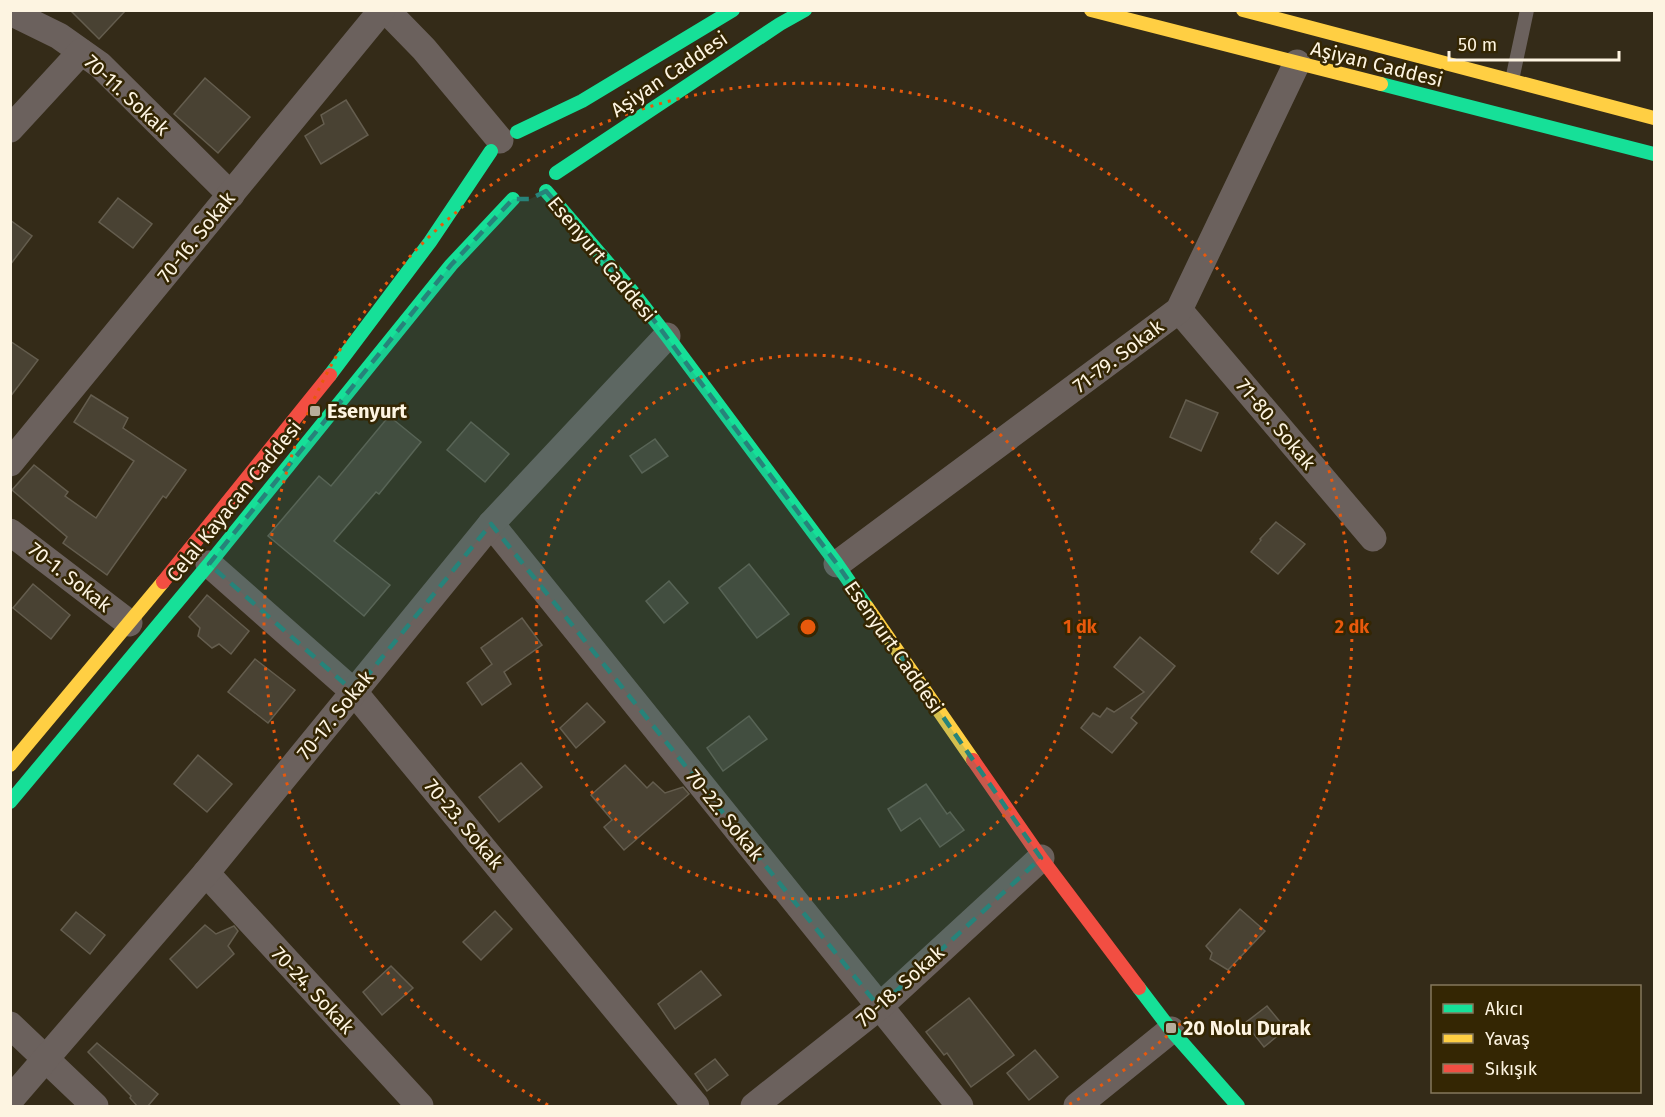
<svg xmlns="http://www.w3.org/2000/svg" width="1665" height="1117" viewBox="0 0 1665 1117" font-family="'Fira Sans',sans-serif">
<rect width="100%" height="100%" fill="#342b18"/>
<g fill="#494233" stroke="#645d4e" stroke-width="1.5">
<polygon points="70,10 126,10 99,39"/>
<polygon points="205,78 250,117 218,153 174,114"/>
<polygon points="346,100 368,135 321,164 305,136 324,124 321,115"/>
<polygon points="118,198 152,224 133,248 99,222"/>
<polygon points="10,220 32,236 10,265"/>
<polygon points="10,341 38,360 10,397"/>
<polygon points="91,395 128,418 123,428 186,470 166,498 163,496 107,575 63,543 67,537 12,490 34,465 68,492 65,496 96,518 134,461 74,422"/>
<polygon points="1186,400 1218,413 1201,451 1170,437"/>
<polygon points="389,416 421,442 379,494 376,492 334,541 390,585 364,616 268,536 319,476 331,486"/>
<polygon points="471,422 509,454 485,482 447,450"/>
<polygon points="655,439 668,456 642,473 630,456"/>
<polygon points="1276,522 1305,544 1278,574 1251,552 1261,540 1260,539"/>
<polygon points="749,564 789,614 757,638 719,588"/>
<polygon points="669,581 688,603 664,623 646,601"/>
<polygon points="33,584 70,615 51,639 13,608"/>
<polygon points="207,595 249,631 231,654 219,644 212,648 198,636 200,628 189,617"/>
<polygon points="522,618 542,645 504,672 511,684 482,705 467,683 492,664 481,648"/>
<polygon points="1140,637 1175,666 1131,718 1137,723 1112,753 1081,728 1093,713 1100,717 1107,708 1114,712 1144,692 1114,667"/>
<polygon points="255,659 295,690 268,723 228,692"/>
<polygon points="587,703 605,722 576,748 560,728"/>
<polygon points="749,716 767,739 723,771 707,748"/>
<polygon points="198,755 232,784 207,812 174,784"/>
<polygon points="521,763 542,787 499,822 479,797"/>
<polygon points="625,765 647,788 653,782 665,793 683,787 689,794 624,850 604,827 612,820 591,795"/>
<polygon points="926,784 947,814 950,812 964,830 940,847 920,818 901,831 888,809"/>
<polygon points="1240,909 1265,931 1228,970 1210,959 1212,953 1206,946"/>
<polygon points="495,911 512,929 481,960 463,942"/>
<polygon points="76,912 105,935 90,954 61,930"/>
<polygon points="205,925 216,934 234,926 238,931 228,946 234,954 197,988 170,959"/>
<polygon points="391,966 413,988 382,1015 363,992"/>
<polygon points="701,971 721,995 675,1029 658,1004"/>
<polygon points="969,998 1014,1055 971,1087 947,1053 944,1055 926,1032"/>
<polygon points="1267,1006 1286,1029 1264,1047 1245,1023"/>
<polygon points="97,1043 158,1094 147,1107 138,1107 130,1098 131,1096 88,1052"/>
<polygon points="1035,1050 1058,1077 1029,1100 1007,1073"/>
<polygon points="715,1059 728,1075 707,1091 695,1074"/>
</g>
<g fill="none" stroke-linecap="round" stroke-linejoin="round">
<polyline stroke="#6b615d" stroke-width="14" points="1512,80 1527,10"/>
<g stroke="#6b615d" stroke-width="27">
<polyline points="386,10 424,49 500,140"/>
<polyline points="10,12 59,36 100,65 231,195"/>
<polyline points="10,129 81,52"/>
<polyline points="1179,310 1373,538"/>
<polyline points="10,463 382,10"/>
<polyline points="491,524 960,1106"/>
<polyline points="10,532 129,623"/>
<polyline points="209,564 354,692 696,1106"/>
<polyline points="837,564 1179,310 1297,63"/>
<polyline points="206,873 420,1106"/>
<polyline points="10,1025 95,1106"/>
<polyline points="10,1100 206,873 491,524 667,336"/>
<polyline points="754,1106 879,1007 1041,858"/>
<polyline points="1077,1106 1171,1030"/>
</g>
<g stroke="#16e098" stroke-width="14">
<polyline points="1381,84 1654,154"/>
<polyline points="517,132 582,101 733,10"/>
<polyline points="556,173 780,24 805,10"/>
<polyline points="546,191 632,291 667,336 837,564 867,607"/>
<polyline points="330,375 430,242 491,151"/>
<polyline points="10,802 209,564 451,265 513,199"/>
<polyline points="1139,988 1171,1030 1238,1106"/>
</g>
<g stroke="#ffcf43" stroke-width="14">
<polyline points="1091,10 1381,84"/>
<polyline points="1243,10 1654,118"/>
<polyline points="867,607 973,760"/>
<polyline points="10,765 163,582"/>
</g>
<g stroke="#f24e42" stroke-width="14">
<polyline points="163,582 330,375"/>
<polyline points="973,760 1041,858 1139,988"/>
</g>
</g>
<path fill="#27837a" fill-opacity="0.2" stroke="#27837a" stroke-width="4.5" stroke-dasharray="12 8" stroke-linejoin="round" d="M546,191l86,100 205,273 204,294 -162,149 -388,-483 -137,168 -145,-128 242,-299 62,-66h17z"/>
<g fill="none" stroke="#e8590c" stroke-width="3" stroke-dasharray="3 6">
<circle cx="808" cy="627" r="272"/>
<path d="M548 1105A544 544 0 1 1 1068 1105"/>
</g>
<g fill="#b7ae9b" stroke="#342603" stroke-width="2">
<rect x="309" y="405" width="12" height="12" rx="3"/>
<rect x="1165" y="1022" width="12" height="12" rx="3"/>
</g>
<g text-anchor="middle" stroke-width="5" stroke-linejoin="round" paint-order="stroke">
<g font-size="20" fill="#fdf4e1" stroke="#342603">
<text transform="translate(1377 64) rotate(14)" y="7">Aşiyan Caddesi</text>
<text transform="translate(669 74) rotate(-34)" y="7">Aşiyan Caddesi</text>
<text transform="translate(127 95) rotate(43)" y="7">70-11. Sokak</text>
<text transform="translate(196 237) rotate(-51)" y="7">70-16. Sokak</text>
<text transform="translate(602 259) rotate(50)" y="7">Esenyurt Caddesi</text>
<text transform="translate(1118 356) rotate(-37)" y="7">71-79. Sokak</text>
<text transform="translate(1276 424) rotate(50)" y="7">71-80. Sokak</text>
<text transform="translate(234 501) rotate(-51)" y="7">Celal Kayacan Caddesi</text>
<text transform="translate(70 577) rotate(38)" y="7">70-1. Sokak</text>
<text transform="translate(894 647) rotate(55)" y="7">Esenyurt Caddesi</text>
<text transform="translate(335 715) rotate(-51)" y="7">70-17. Sokak</text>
<text transform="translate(725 815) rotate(51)" y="7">70-22. Sokak</text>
<text transform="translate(464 824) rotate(50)" y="7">70-23. Sokak</text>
<text transform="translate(900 986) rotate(-42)" y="7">70-18. Sokak</text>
<text transform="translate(313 990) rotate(47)" y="7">70-24. Sokak</text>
</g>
<g font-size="20" font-weight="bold" fill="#fdf4e1" stroke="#342603" text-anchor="start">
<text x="327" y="418">Esenyurt</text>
<text x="1183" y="1035">20 Nolu Durak</text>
</g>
</g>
<circle cx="808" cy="627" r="9" fill="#e8590c" stroke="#342603" stroke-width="3"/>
<g font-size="18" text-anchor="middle" font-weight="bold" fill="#e8590c" stroke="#342603" stroke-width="5" stroke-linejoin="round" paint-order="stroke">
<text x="1080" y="633">1 dk</text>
<text x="1352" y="633">2 dk</text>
</g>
<rect width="1665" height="1117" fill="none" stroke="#fdf4e1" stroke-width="24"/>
<rect x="1431" y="985" width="210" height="108" fill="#342603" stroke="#84785c" stroke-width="1.5"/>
<rect x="1443" y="1004" width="30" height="9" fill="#16e098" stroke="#84785c" stroke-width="1.5"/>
<text x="1485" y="1015" font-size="18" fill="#fdf4e1">Akıcı</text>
<rect x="1443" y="1034" width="30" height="9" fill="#ffcf43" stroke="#84785c" stroke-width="1.5"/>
<text x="1485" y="1045" font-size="18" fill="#fdf4e1">Yavaş</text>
<rect x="1443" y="1064" width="30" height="9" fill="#f24e42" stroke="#84785c" stroke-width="1.5"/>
<text x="1485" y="1075" font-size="18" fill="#fdf4e1">Sıkışık</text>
<path d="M1449 51v9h170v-9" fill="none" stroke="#fdf4e1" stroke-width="3"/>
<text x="1458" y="51" font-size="18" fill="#fdf4e1" stroke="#342603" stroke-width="4.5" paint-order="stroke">50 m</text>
</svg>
